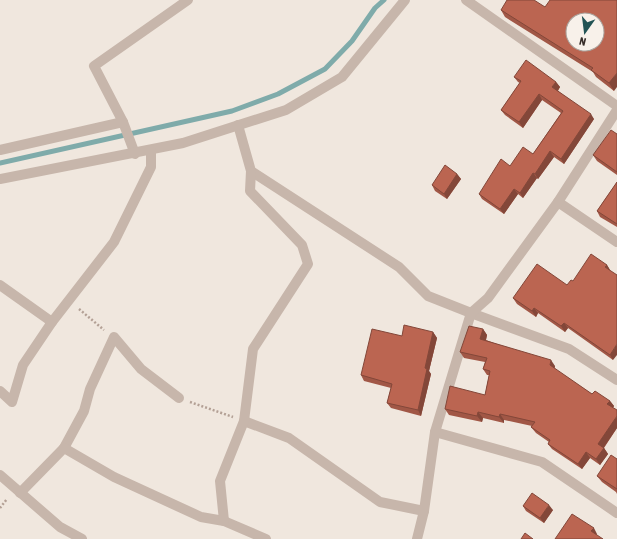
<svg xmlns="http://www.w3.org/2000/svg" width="617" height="539" viewBox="0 0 617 539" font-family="'Asap Condensed',sans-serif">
<rect width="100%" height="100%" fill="#f0e7de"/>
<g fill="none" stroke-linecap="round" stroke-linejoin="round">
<polyline stroke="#7fabaa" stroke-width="5" points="0,163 232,111 278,94 325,69 352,41 375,8 384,0"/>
<g stroke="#b3a095" stroke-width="2.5" stroke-dasharray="2 2" stroke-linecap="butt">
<polyline points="79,309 104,330"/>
<polyline points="190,402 233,417"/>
<polyline points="0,508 7,499"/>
</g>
<g stroke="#c7b6ab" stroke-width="10">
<polyline points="466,0 617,106"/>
<polyline points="123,122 135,154"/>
<polyline points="238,125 251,171 399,267 428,296 471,313 569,349 617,380"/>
<polyline points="0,150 123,122 94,66 188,0"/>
<polyline points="0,179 183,143 286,110 342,77 405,0"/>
<polyline points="558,202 617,242"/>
<polyline points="0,285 52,322 23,365 12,402 0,391"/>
<polyline points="52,322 114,242 151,167 151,150"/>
<polyline points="244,421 289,438 380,502 424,511"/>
<polyline points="435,432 542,462 617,513"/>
<polyline points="64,448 84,411 90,389 114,337 141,369 179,398"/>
<polyline points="20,493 64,448 114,477 201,517 224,521 266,539"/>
<polyline points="224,521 220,481 244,421 253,349 308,264 302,245 250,191 251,171"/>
<polyline points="417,539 424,511 435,432 471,313 488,298 558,202 617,110"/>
</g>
<polyline stroke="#c7b6ab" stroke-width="10" points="0,475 60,527 82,539"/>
</g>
<g fill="#a15746">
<polygon points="617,0 614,91 596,77 593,72 505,17 501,10 545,7"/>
<polygon points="514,77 556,82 560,87 558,91 594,119 564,164 554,157 538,179 537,178 523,198 518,194 504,214 482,199 479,194 510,166 533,154 561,113 542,100 523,128 505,115 501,110 520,83 518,82"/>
<polygon points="617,134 617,175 597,161 593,155"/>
<polygon points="457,174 461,179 447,199 435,191 432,185"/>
<polygon points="617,182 617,227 600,217 597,211"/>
<polygon points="607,265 610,270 613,360 568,328 565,332 538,313 536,317 517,304 513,298 567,285 573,281"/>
<polygon points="483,329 487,335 486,340 555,366 554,369 592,394 610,401 614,406 613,408 617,428 604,448 608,454 600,465 590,458 582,469 552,449 548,444 549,442 536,433 531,427 532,426 504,420 504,423 483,418 482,422 449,415 445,409 485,395 489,375 487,375 483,369 485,362 464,358 460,352"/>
<polygon points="433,332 437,338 429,371 431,374 421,416 391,408 387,403 391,388 364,381 361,375 402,336"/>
<polygon points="617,459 617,494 616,492 602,482 597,476"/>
<polygon points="523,506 553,510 544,523 526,511"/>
</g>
<g fill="#834739">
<polygon points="617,73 617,87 614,91 609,83"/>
<polygon points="556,82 560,87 556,93 552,87"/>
<polygon points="539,94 542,100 523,128 519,122"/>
<polygon points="591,114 594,119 564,164 561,159"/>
<polygon points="550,151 554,157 538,179 535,174"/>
<polygon points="533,173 537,178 523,198 520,193"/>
<polygon points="457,174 461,179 447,199 444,194"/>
<polygon points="514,189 518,194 504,214 500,209"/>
<polygon points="607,265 610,270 605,267"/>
<polygon points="534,308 538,313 536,317 532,311"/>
<polygon points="564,323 568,328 565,332 561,326"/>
<polygon points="483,329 487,335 485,344 480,339"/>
<polygon points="433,332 437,338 429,371 431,374 421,416 418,410 425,368"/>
<polygon points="617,344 617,355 613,360 610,355"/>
<polygon points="551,360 555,366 554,371 550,365"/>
<polygon points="610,401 614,406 611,410 607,404"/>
<polygon points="478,412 483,418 482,422 477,416"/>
<polygon points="500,414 504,420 504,423 499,417"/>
<polygon points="617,416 617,428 602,450 598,444"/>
<polygon points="604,448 608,454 600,465 596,459"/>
<polygon points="586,452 590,458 582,469 578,464"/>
<polygon points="549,505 553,510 544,523 540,518"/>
<polygon points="594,528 597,534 595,537 591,531"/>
</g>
<g fill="#bb6551" stroke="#834739" fill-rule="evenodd">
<path d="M507,0h27l11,7 5,-7h67v73l-8,10 -18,-13 2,-2 -92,-58zM573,20h24v24h-24z"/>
<polygon points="526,60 556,82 552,87 591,114 561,159 550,151 535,174 533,173 520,193 514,189 500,209 479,194 501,159 510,166 523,147 533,154 563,111 539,94 519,122 501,110 521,81 514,77"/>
<polygon points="611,130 617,134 617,172 593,155"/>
<polygon points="445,165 457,174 444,194 432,185"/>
<polygon points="617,182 617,224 597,211"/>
<polygon points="591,254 607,265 605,267 617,275 617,344 610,355 564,323 561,326 534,308 532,311 513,298 537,264 567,285 571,280 573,281"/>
<polygon points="404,325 433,332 425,368 427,369 418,410 387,403 392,384 361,375 372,329 402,336"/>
<polygon points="469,326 483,329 480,339 551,360 550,365 592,394 595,391 610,401 607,404 617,410 617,416 598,444 604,448 596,459 586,452 578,464 548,444 550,440 531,427 535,422 500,414 499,417 478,412 477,416 445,409 450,386 485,395 490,371 483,369 487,358 460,352"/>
<polygon points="611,455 617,459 617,489 597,476"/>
<polygon points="532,493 549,505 540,518 523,506"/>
<polygon points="572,514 594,528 591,531 603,539 555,539"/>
<polygon points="525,533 533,539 521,539"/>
</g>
<g transform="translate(585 32) rotate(194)"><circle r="19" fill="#f8f1ea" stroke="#aaa39d"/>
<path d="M0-3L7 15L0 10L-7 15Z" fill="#225354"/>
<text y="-6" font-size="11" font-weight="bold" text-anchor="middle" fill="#362d29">N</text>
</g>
</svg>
